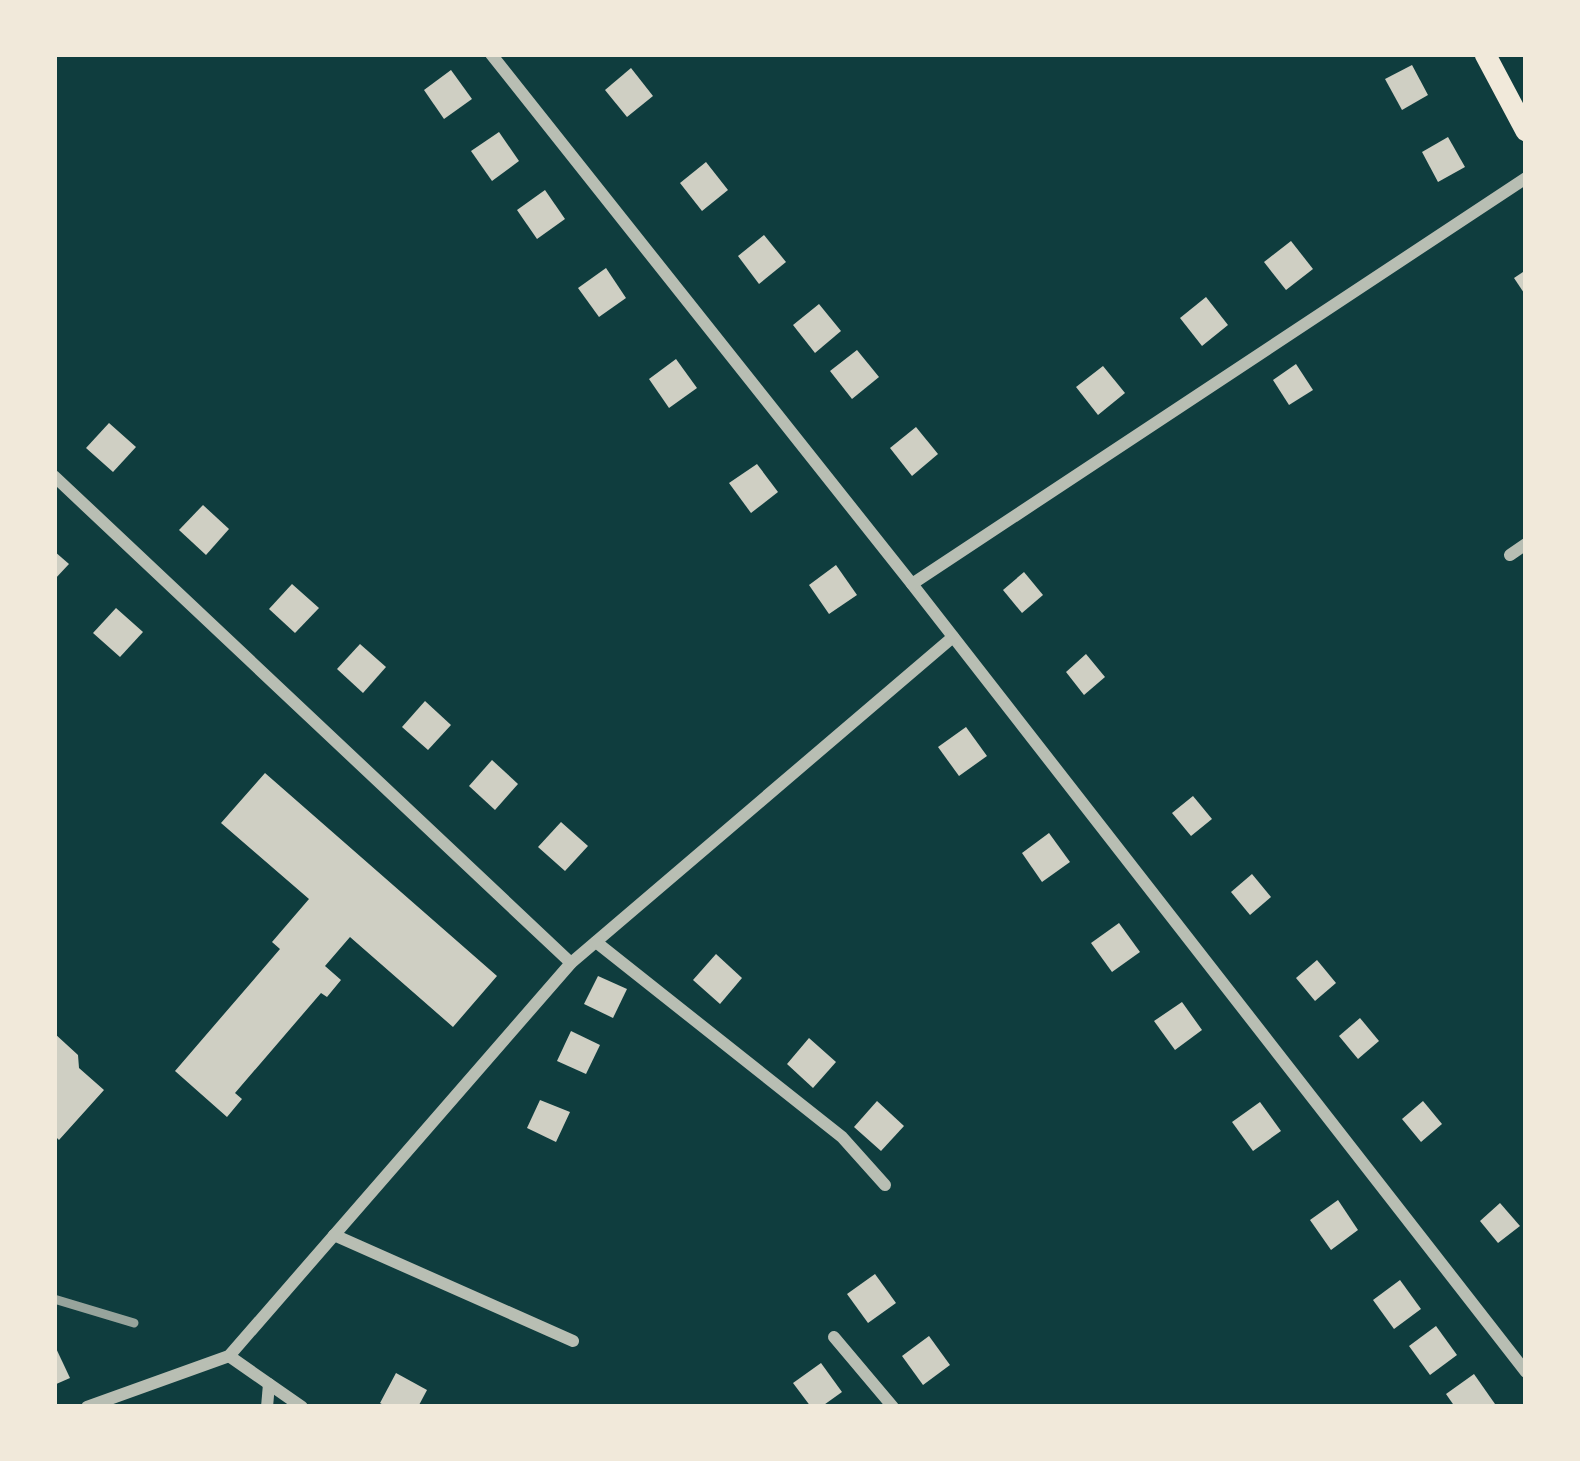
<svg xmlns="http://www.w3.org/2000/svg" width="1580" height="1461" viewBox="0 0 1580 1461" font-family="Karla,sans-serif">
<rect width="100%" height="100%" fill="#0f3d3e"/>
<g fill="#cfcfc3">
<polygon points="1412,65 1428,95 1402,110 1385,79"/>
<polygon points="631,68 653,96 627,117 605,90"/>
<polygon points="451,70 472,99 444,119 424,90"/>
<polygon points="499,132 519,161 492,181 471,151"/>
<polygon points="1448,137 1465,167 1438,182 1422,152"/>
<polygon points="706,162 728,190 702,211 680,183"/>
<polygon points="545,190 565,219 537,239 517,210"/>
<polygon points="764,235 786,262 759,284 738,256"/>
<polygon points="1291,241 1313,269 1286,290 1264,262"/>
<polygon points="606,268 626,298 599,317 578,288"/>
<polygon points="1526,270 1526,296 1514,278"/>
<polygon points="1206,297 1228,325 1202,346 1180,318"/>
<polygon points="819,304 841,331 815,353 793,325"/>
<polygon points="857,350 879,377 852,399 830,371"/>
<polygon points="676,359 697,388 669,408 649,379"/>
<polygon points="1296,364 1313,390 1289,405 1273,380"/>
<polygon points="1103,366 1125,393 1098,415 1076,387"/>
<polygon points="109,423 136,447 113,472 86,448"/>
<polygon points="916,427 938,454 912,476 890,448"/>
<polygon points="757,464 778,492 751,513 729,483"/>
<polygon points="203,505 229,529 206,555 179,530"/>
<polygon points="54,551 69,564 54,580"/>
<polygon points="836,565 857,595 829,614 809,585"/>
<polygon points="1024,572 1043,595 1022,613 1003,590"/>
<polygon points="292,584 319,608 295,633 269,609"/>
<polygon points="116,608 143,632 120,657 93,633"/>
<polygon points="360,644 386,667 363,693 337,669"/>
<polygon points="1086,654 1105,677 1084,695 1066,672"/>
<polygon points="425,701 451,725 428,750 402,727"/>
<polygon points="966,727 987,756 959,776 938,747"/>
<polygon points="492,760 518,784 495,810 469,786"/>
<polygon points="265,773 497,976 453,1027 350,937 325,966 341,980 327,997 321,993 235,1093 242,1099 227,1117 175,1071 280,949 272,942 309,899 221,823"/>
<polygon points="1193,796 1212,819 1191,836 1172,813"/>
<polygon points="561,822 588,846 565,871 538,847"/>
<polygon points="1049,833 1070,862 1042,882 1022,853"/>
<polygon points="1252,874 1271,897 1250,915 1231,892"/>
<polygon points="1119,923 1140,952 1112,972 1091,943"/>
<polygon points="716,954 742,978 720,1004 693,980"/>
<polygon points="1317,960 1336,983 1315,1001 1296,978"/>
<polygon points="598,976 627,989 613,1018 584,1004"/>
<polygon points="1182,1002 1202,1030 1175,1050 1154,1021"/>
<polygon points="1360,1018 1379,1041 1358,1059 1339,1036"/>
<polygon points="571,1031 600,1045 586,1074 557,1061"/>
<polygon points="54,1033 78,1055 79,1068 104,1090 59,1140 54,1135"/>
<polygon points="809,1038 836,1062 813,1088 787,1064"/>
<polygon points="540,1100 570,1112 556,1142 527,1128"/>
<polygon points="877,1101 904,1126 881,1151 854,1127"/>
<polygon points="1423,1101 1442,1124 1421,1142 1402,1119"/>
<polygon points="1260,1102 1281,1131 1253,1151 1232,1122"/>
<polygon points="1338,1200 1358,1230 1331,1250 1310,1220"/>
<polygon points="1500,1203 1520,1226 1498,1243 1480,1221"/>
<polygon points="875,1274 896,1303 868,1323 847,1294"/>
<polygon points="1400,1280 1421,1309 1394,1329 1373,1300"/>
<polygon points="1436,1326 1457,1355 1430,1375 1409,1346"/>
<polygon points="929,1336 950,1365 923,1385 902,1356"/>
<polygon points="54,1344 70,1378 54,1385"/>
<polygon points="821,1363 842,1392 821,1407 811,1407 793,1383"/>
<polygon points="396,1373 427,1390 418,1407 387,1407 380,1403"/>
<polygon points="1474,1374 1495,1404 1455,1407 1446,1394"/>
</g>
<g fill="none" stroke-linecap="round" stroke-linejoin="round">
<g stroke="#b8beb3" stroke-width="12">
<polyline points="491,54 912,584 1526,1372"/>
<polyline points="54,476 571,963"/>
<polyline points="1510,555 1526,544"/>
<polyline points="912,584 1526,178"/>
<polyline points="596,942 842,1137 885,1185"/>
<polyline points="334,1235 573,1341"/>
<polyline points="834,1337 893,1407"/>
<polyline points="229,1356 302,1407"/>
<polyline points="87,1407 229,1356 571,963 953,637"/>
<polyline points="267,1407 269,1384"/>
</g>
<polyline stroke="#f1e9da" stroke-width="21" points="1485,54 1526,131"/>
<polyline stroke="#97a49c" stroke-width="9" points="54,1299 134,1323"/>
</g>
<rect width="1580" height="1461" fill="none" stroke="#f1e9da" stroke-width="114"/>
</svg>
